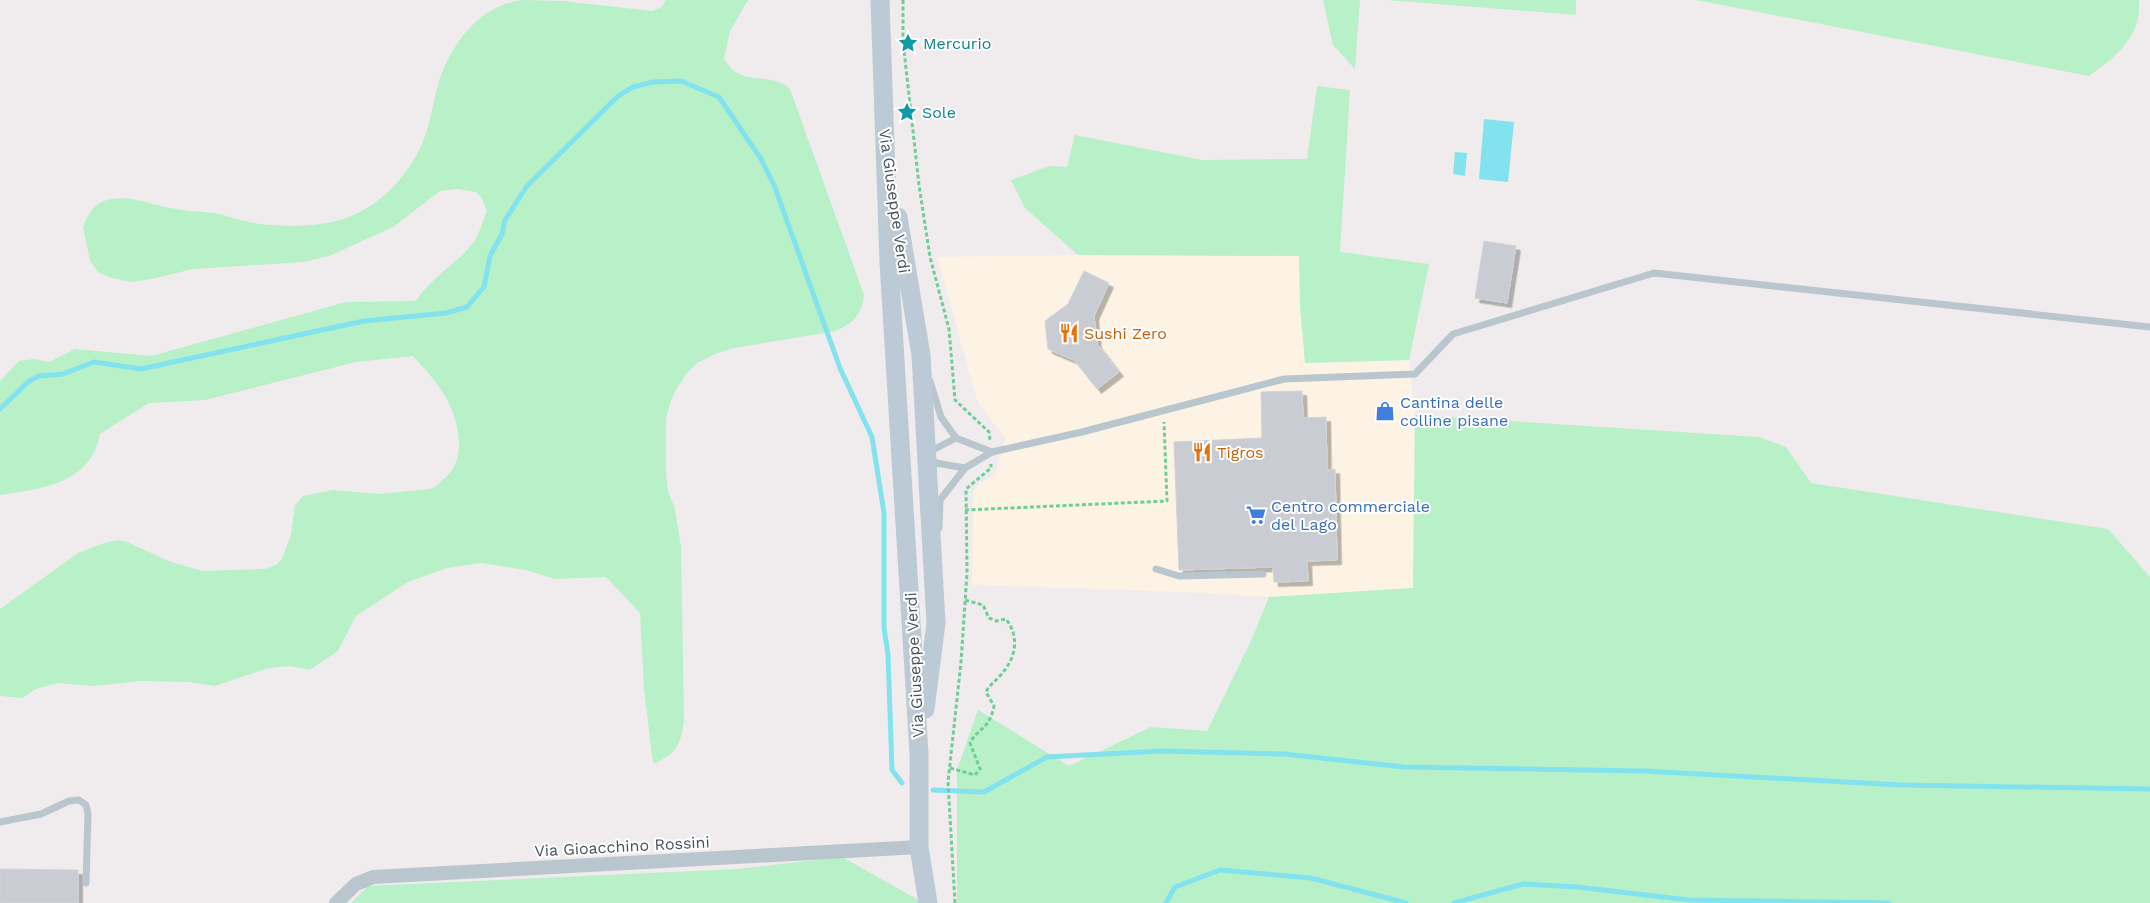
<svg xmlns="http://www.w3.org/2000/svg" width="2150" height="903" viewBox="0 0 2150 903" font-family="'Work Sans',sans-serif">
<defs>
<filter id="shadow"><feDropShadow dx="4.5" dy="4.5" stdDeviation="0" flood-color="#0004"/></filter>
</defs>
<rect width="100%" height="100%" fill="#f0eced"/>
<polygon fill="#fcf3e4" points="1078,255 1300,256 1305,363 1409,360 1415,415 1413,588 1269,597 1162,591 972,585 973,491 981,483 996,474 1005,438 978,403 937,257"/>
<g fill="#b8f0c8">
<path d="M523,0l40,1 89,10 10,-4 4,-7h82l-18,31 -6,28c3,3 6,9 10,12 17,12 40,3 56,18l74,206c-2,20 -11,28 -28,36l-102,17 -19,6 -18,9 -11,11 -9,14 -6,13 -5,17v55l2,18 7,18 6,38 3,173c-3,25 -8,34 -31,44l-9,-76 -4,-75 -34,-36 -51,2 -29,-9 -45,-7 -34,5 -39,14 -52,34 -18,35 -28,19 -20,-4 -21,2 -54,18 -26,-4 -49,-1 -46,5 -37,-3 -21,6 -14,9 -22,-2v-87l78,-56 23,-9 16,-4 10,2 44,20 32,9 62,-2 11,-4 6,-6 9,-24 4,-30 8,-9 30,-6 46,4 51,-5c7,-2 10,-7 16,-12 10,-9 13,-21 13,-34 -2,-38 -21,-60 -46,-87l-57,6 -151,38 -56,3 -49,31c-9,49 -57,55 -100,61v-114l19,-20 15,-2 15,3 26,-13 76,7 195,-54 70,-1c15,-24 43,-38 59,-61 5,-8 8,-20 12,-29l-6,-14 -5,-5 -19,-3 -17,2 -47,36 -64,29 -25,6 -111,7 -41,10 -22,3 -21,-5 -10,-4 -9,-12 -7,-34c4,-11 10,-22 21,-26 21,-8 46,3 66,7 14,3 28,3 42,5 16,2 31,9 48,11 26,3 61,3 86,-6 34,-12 61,-41 76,-74 9,-21 11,-44 18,-66 14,-38 41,-73 83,-78z"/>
<polygon points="1323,0 1360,0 1355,69 1333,45"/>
<polygon points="1387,0 1576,0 1576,15"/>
<path d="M1696,0h443c3,36 -23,57 -50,76z"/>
<polygon points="1317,86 1350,90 1340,252 1429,264 1409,360 1305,363 1300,307 1299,256 1078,255 1025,208 1011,180 1050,166 1067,167 1075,135 1202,160 1307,159"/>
<polygon points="1415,415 1759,437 1786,447 1811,483 2108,529 2150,577 2150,903 957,903 957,770 978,710 1069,766 1151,727 1207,731 1251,641 1269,597 1413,588"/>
<polygon points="842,857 924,903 351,903 368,886 737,869"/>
</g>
<g fill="#82e3ef">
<polygon points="1484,119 1514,122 1508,182 1479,179"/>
<polygon points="1455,152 1467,153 1465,176 1453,174"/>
</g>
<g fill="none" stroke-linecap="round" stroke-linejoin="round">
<g stroke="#82e3ef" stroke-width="5">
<polyline points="0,409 29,381 39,376 63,374 94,362 141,369 364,321 446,313 467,307 484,287 490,256 502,234 505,220 527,186 618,96 633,87 653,82 681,81 719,97 761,159 774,185 840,368 872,437 884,513 884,628 888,654 892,770 902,783"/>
<polyline points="933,790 984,792 1047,757 1162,751 1284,754 1404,767 1644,771 1901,785 2150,789"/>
<polyline points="1166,903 1175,887 1220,870 1311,878 1406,903"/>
<polyline points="1454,903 1523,884 1577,887 1689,900 1889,903"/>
</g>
</g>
<g fill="#c9ccd2" stroke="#d0d3d9" filter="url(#shadow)">
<polygon points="1484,241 1516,246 1507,303 1475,298"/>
<polygon points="1084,271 1109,283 1094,316 1097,344 1119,372 1097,389 1074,360 1048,349 1045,321 1068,304"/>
<polygon points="1302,391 1303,418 1326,417 1327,470 1335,469 1337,560 1307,561 1308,581 1274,582 1273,567 1179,570 1174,442 1262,438 1261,392"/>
<polygon points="0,869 78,870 78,903 0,903"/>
</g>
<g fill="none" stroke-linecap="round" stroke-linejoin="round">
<g stroke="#6ecf96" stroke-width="3" stroke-dasharray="4 2.5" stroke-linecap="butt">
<polyline points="903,0 903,41 919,185 930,257 949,329 955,400 989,432 990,440"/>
<polyline points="965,510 1167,501 1164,422"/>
<path d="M950,768l25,7 5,-6 -10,-26c8,-16 19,-12 24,-37l-8,-14c3,-7 8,-9 13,-15 16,-17 22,-38 7,-58l-10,2 -7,-3 -6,-13 -18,-5"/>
<polyline points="955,903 948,782 961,662 967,573 966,489 991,468 991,464"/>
</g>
<g stroke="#bac6cd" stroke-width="7">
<polyline points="930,381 941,417 956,438 992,452"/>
<polyline points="956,438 925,454 936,463 965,468"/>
<polyline points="939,528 940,500 965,468 992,452 1082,432 1284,379 1415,374 1453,334 1654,273 2150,327"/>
<polyline points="1156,569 1179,576 1263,574"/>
<polyline points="0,822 41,814 69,801 79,800 86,805 88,814 86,883"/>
</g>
<polyline stroke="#bac6cd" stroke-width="14" points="336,903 356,884 373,877 919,847"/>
<g stroke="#bccad5" stroke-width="19">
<polyline points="880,0 889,262 919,753 919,847 928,903"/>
<polyline points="898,217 921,355 936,623 925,709"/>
</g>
</g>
<defs>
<symbol id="sight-bare" viewBox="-9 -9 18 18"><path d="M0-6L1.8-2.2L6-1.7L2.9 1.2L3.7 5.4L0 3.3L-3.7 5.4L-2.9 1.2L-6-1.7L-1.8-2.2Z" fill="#0f9aa8" stroke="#fff" stroke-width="2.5" paint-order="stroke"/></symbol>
<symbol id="restaurant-bare" viewBox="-9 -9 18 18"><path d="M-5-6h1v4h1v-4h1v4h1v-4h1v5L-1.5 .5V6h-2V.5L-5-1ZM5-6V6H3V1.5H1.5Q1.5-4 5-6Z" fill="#e8710a" stroke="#fff" stroke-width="2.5" paint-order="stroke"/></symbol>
<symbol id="shop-bare" viewBox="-9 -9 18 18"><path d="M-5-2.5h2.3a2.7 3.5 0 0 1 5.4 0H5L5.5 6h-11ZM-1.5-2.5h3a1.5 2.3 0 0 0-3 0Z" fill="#3f7fe0" stroke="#fff" stroke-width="2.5" paint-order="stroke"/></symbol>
<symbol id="supermarket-bare" viewBox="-9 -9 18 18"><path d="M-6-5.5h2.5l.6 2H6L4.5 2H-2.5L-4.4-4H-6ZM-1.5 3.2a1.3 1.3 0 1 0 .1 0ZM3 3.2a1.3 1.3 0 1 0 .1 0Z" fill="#3f7fe0" stroke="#fff" stroke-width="2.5" paint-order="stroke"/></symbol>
</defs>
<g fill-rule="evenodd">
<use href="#sight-bare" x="894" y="29" width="28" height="28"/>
<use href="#sight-bare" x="893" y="98" width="28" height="28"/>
<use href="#restaurant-bare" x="1055" y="319" width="28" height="28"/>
<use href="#shop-bare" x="1371" y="397" width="28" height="28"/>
<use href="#restaurant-bare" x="1188" y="438" width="28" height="28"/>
<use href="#supermarket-bare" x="1242" y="501" width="28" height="28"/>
</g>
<g text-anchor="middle" stroke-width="4" stroke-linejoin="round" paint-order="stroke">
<g font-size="16" fill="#0d838f" stroke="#fff" text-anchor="start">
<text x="923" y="49">Mercurio</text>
<text x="922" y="118">Sole</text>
</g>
<g font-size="16" fill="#44525b" stroke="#fff">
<text transform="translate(895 201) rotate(82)" y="6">Via Giuseppe Verdi</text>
<text transform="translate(914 665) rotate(-93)" y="6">Via Giuseppe Verdi</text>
<text transform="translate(622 846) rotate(-3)" y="6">Via Gioacchino Rossini</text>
</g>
<g font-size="16" fill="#c56008" stroke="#fff" text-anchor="start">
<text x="1084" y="339">Sushi Zero</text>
<text x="1217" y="458">Tigros</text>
</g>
<g font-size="16" fill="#366cbe" stroke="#fff" text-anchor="start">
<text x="1400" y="408">Cantina delle<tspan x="1400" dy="18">colline pisane</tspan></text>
<text x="1271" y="512">Centro commerciale<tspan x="1271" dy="18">del Lago</tspan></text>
</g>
</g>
</svg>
